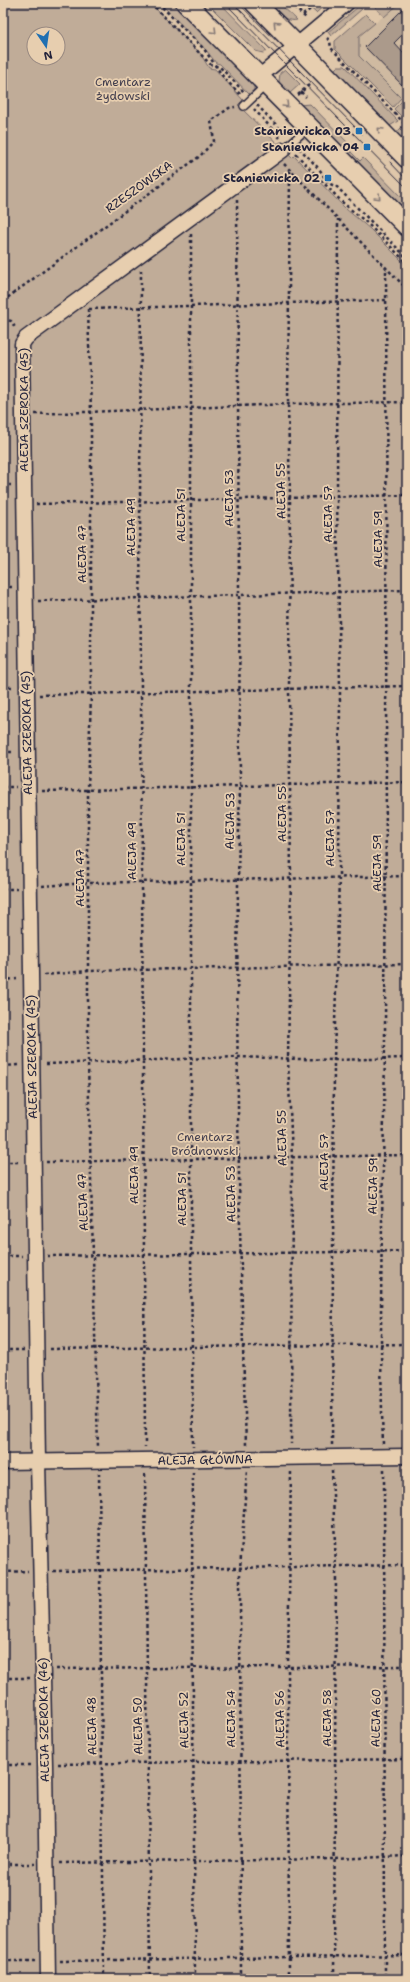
<svg xmlns="http://www.w3.org/2000/svg" width="410" height="1982" viewBox="0 0 410 1982" font-family="'Shantell Sans',sans-serif">
<rect width="100%" height="100%" fill="#dfc7aa"/>
<filter id="ink" filterUnits="userSpaceOnUse"><feTurbulence type="fractalNoise" baseFrequency=".025" numOctaves="2"/><feDisplacementMap in="SourceGraphic" scale="8" xChannelSelector="R" yChannelSelector="G"/><feConvolveMatrix kernelMatrix="1 2 1 2 8 2 1 2 1" color-interpolation-filters="sRGB"/></filter>
<g filter="url(#ink)">
<polygon fill="#cfbaa1" points="400,3 407,3 407,105 359,56 359,36"/>
<g fill="#c0ac98" stroke="#71676a" fill-rule="evenodd">
<path d="M3,3h147l50,50 9,15 6,1 28,31 -5,5 54,53 2,-2 52,53 24,20 37,37v1713h-404zM34,34h24v24h-24z"/>
<polygon points="160,3 174,3 254,84 254,90 249,94 220,64 216,63 206,50"/>
<polygon points="207,3 220,3 267,51 263,53 255,51"/>
<polygon points="238,3 245,3 272,31 275,40"/>
<path d="M269,3h10l18,17c-12,3 -21,-9 -28,-17z"/>
<polygon points="305,3 327,3 316,13"/>
<polygon points="380,3 400,3 384,17 375,7"/>
<polygon points="358,7 362,9 331,36 328,32"/>
<polygon points="366,14 375,23 359,36 359,56 401,98 393,107 335,49 335,41"/>
<polygon points="338,66 345,66 398,121 388,127 333,71"/>
<polygon points="285,69 300,84 289,94 279,82 280,73"/>
<polygon points="403,100 407,105 407,111 401,116 394,109"/>
<polygon points="310,104 352,147 349,150 360,161 363,158 405,201 407,200 407,214 299,105"/>
<polygon points="403,126 407,130 407,145 397,135 398,131"/>
</g>
<polygon fill="#ab9a8b" stroke="#22223b" points="407,5 407,30 394,43 407,57 407,90 365,47"/>
<g fill="none" stroke-linecap="round" stroke-linejoin="round">
<defs>
<g id="lane">
<polyline points="244,106 266,85"/>
<polyline points="283,150 309,127"/>
</g>
<g id="street">
<polyline points="259,77 347,3"/>
<polyline points="3,1462 407,1456"/>
<polyline points="48,1979 45,1764 38,1462 22,344 26,338 283,150"/>
</g>
<g id="secondary">
<polyline points="186,3 407,226"/>
<polyline points="255,3 407,158"/>
</g>
</defs>
<use href="#lane" stroke="#22223b" stroke-width="10"/>
<use href="#street" stroke="#22223b" stroke-width="17"/>
<use href="#secondary" stroke="#22223b" stroke-width="22"/>
<g stroke="#22223b" stroke-width="2.5" stroke-dasharray="3 3" stroke-linecap="butt">
<polyline points="151,3 211,65 220,67 245,93"/>
<polyline points="158,3 204,49 224,78 242,96"/>
<polyline points="290,3 307,19"/>
<polyline points="303,15 318,3"/>
<polyline points="327,38 330,41 331,48 407,126"/>
<polyline points="301,92 306,97"/>
<polyline points="298,95 312,82"/>
<polyline points="257,105 286,135"/>
<polyline points="254,109 280,138"/>
<path d="M299,148c7,7 14,14 20,21 6,7 6,15 17,17l71,72"/>
<polyline points="296,154 342,202 367,223 407,263"/>
<polyline points="284,164 407,289"/>
<polyline points="290,171 288,404 290,498 289,689 291,878 288,1059 292,1157 291,1444"/>
<path d="M237,200l3,586c-6,220 -1,440 6,659"/>
<polyline points="191,234 191,1255 193,1447"/>
<polyline points="141,270 140,502 145,1447"/>
<polyline points="3,301 200,156 214,141 211,121 229,108 235,107"/>
<polyline points="88,309 91,412 91,694 88,789 88,1063 98,1448"/>
<polyline points="89,309 387,300"/>
<polyline points="3,319 11,321 16,329"/>
<polyline points="35,414 288,404 407,402"/>
<polyline points="3,485 11,485"/>
<polyline points="36,504 407,495"/>
<polyline points="3,587 13,587"/>
<polyline points="38,601 407,590"/>
<polyline points="3,687 14,687"/>
<polyline points="39,695 407,686"/>
<polyline points="3,752 14,752"/>
<polyline points="3,787 16,787"/>
<polyline points="42,791 407,782"/>
<polyline points="42,886 89,883 407,876"/>
<polyline points="3,889 17,889"/>
<polyline points="44,975 89,971 407,964"/>
<polyline points="3,980 17,979"/>
<polyline points="46,1064 237,1057 334,1060 407,1058"/>
<polyline points="3,1066 19,1065"/>
<polyline points="3,1162 21,1162"/>
<polyline points="46,1162 407,1155"/>
<polyline points="3,1256 22,1256"/>
<polyline points="47,1256 407,1251"/>
<polyline points="50,1349 407,1344"/>
<polyline points="3,1350 25,1350"/>
<path d="M383,1444c-5,-136 1,-272 2,-408 1,-256 2,-512 1,-768"/>
<polyline points="332,1445 334,1060 339,877 340,688 337,496 338,219"/>
<polyline points="384,1469 385,1979"/>
<polyline points="332,1470 336,1568 334,1979"/>
<polyline points="193,1472 192,1569 195,1979"/>
<polyline points="99,1473 104,1979"/>
<polyline points="145,1474 150,1979"/>
<polyline points="53,1571 407,1565"/>
<polyline points="3,1572 28,1571"/>
<polyline points="56,1669 407,1666"/>
<polyline points="3,1678 30,1678"/>
<polyline points="58,1764 407,1759"/>
<polyline points="3,1765 33,1765"/>
<polyline points="60,1863 334,1859 407,1856"/>
<polyline points="3,1864 35,1864"/>
<polyline points="3,1961 35,1961"/>
<polyline points="60,1961 407,1955"/>
<polyline points="241,1979 240,1569 247,1470"/>
<polyline points="289,1979 288,1666 291,1471"/>
</g>
<use href="#lane" stroke="#e7ceaf" stroke-width="7"/>
<use href="#street" stroke="#e7ceaf" stroke-width="14"/>
<use href="#secondary" stroke="#e7ceaf" stroke-width="19"/>
<g stroke="#22223b" stroke-width="1">
<polyline points="225,3 407,188"/>
<polyline points="233,3 362,134"/>
<polyline points="390,162 407,180"/>
</g>
</g>
<defs><path id="oneway-chevron" d="M-2-3.5L2.5 0L-2 3.5" fill="none" stroke-width="1.6" stroke-linecap="round" stroke-linejoin="round"/></defs>
<g stroke="#847875">
<use href="#oneway-chevron" transform="translate(276 24) rotate(-135)"/>
<use href="#oneway-chevron" transform="translate(214 31) rotate(45)"/>
<use href="#oneway-chevron" transform="translate(286 105) rotate(45)"/>
<use href="#oneway-chevron" transform="translate(380 130) rotate(-134)"/>
<use href="#oneway-chevron" transform="translate(378 197) rotate(46)"/>
</g>
</g>
<g fill="#1f6fb2" stroke="#e7ceaf" stroke-width="1.5">
<rect x="355" y="127" width="8" height="8" rx="2"/>
<rect x="363" y="143" width="8" height="8" rx="2"/>
<rect x="324" y="174" width="8" height="8" rx="2"/>
</g>
<g text-anchor="middle" stroke-width="3.5" stroke-linejoin="round" paint-order="stroke">
<g font-size="12" fill="#423e4e" stroke="#e7ceaf">
<text x="123" y="86">Cmentarz<tspan x="123" dy="14">żydowski</tspan></text>
<text x="205" y="1141">Cmentarz<tspan x="205" dy="14">Bródnowski</tspan></text>
</g>
<g font-size="12" font-weight="bold" fill="#22223b" stroke="#e7ceaf" text-anchor="end">
<text x="351" y="135">Staniewicka 03</text>
<text x="359" y="151">Staniewicka 04</text>
<text x="320" y="182">Staniewicka 02</text>
</g>
<g font-size="12" fill="#22223b" stroke="#e7ceaf">
<text transform="translate(139 187) rotate(-36)" y="4">RZESZOWSKA</text>
<text transform="translate(24 410) rotate(-90)" y="4">ALEJA SZEROKA (45)</text>
<text transform="translate(281 491) rotate(-91)" y="4">ALEJA 55</text>
<text transform="translate(229 498) rotate(-90)" y="4">ALEJA 53</text>
<text transform="translate(328 514) rotate(-90)" y="4">ALEJA 57</text>
<text transform="translate(181 515) rotate(-90)" y="4">ALEJA 51</text>
<text transform="translate(131 527) rotate(-90)" y="4">ALEJA 49</text>
<text transform="translate(378 539) rotate(-90)" y="4">ALEJA 59</text>
<text transform="translate(82 554) rotate(-90)" y="4">ALEJA 47</text>
<text transform="translate(27 733) rotate(-91)" y="4">ALEJA SZEROKA (45)</text>
<text transform="translate(282 814) rotate(-90)" y="4">ALEJA 55</text>
<text transform="translate(230 821) rotate(-89)" y="4">ALEJA 53</text>
<text transform="translate(330 838) rotate(-90)" y="4">ALEJA 57</text>
<text transform="translate(181 839) rotate(-90)" y="4">ALEJA 51</text>
<text transform="translate(132 851) rotate(-90)" y="4">ALEJA 49</text>
<text transform="translate(377 863) rotate(-90)" y="4">ALEJA 59</text>
<text transform="translate(80 878) rotate(-90)" y="4">ALEJA 47</text>
<text transform="translate(32 1057) rotate(-91)" y="4">ALEJA SZEROKA (45)</text>
<text transform="translate(282 1138) rotate(-91)" y="4">ALEJA 55</text>
<text transform="translate(324 1162) rotate(-90)" y="4">ALEJA 57</text>
<text transform="translate(134 1175) rotate(-90)" y="4">ALEJA 49</text>
<text transform="translate(373 1186) rotate(-89)" y="4">ALEJA 59</text>
<text transform="translate(231 1194) rotate(-91)" y="4">ALEJA 53</text>
<text transform="translate(182 1199) rotate(-90)" y="4">ALEJA 51</text>
<text transform="translate(83 1202) rotate(-92)" y="4">ALEJA 47</text>
<text transform="translate(205 1460) rotate(-1)" y="4">ALEJA GŁÓWNA</text>
<text transform="translate(327 1718) rotate(-90)" y="4">ALEJA 58</text>
<text transform="translate(376 1718) rotate(-89)" y="4">ALEJA 60</text>
<text transform="translate(231 1719) rotate(-90)" y="4">ALEJA 54</text>
<text transform="translate(280 1719) rotate(-91)" y="4">ALEJA 56</text>
<text transform="translate(44 1720) rotate(-91)" y="4">ALEJA SZEROKA (46)</text>
<text transform="translate(184 1720) rotate(-91)" y="4">ALEJA 52</text>
<text transform="translate(92 1726) rotate(-91)" y="4">ALEJA 48</text>
<text transform="translate(138 1726) rotate(-91)" y="4">ALEJA 50</text>
</g>
</g>
<rect width="410" height="1982" fill="none" stroke="#e7ceaf" stroke-width="16"/>
<rect x="8" y="8" width="394" height="1966" fill="none" stroke="#22223b" stroke-width="1.5" filter="url(#ink)"/>
<g transform="translate(46 46) rotate(167)"><circle r="19" fill="#e7ceaf" stroke="#988981"/>
<path d="M0-3L7 15L0 10L-7 15Z" fill="#1f6fb2"/>
<text y="-6" font-size="11" font-weight="bold" text-anchor="middle" fill="#22223b">N</text>
</g>
</svg>
